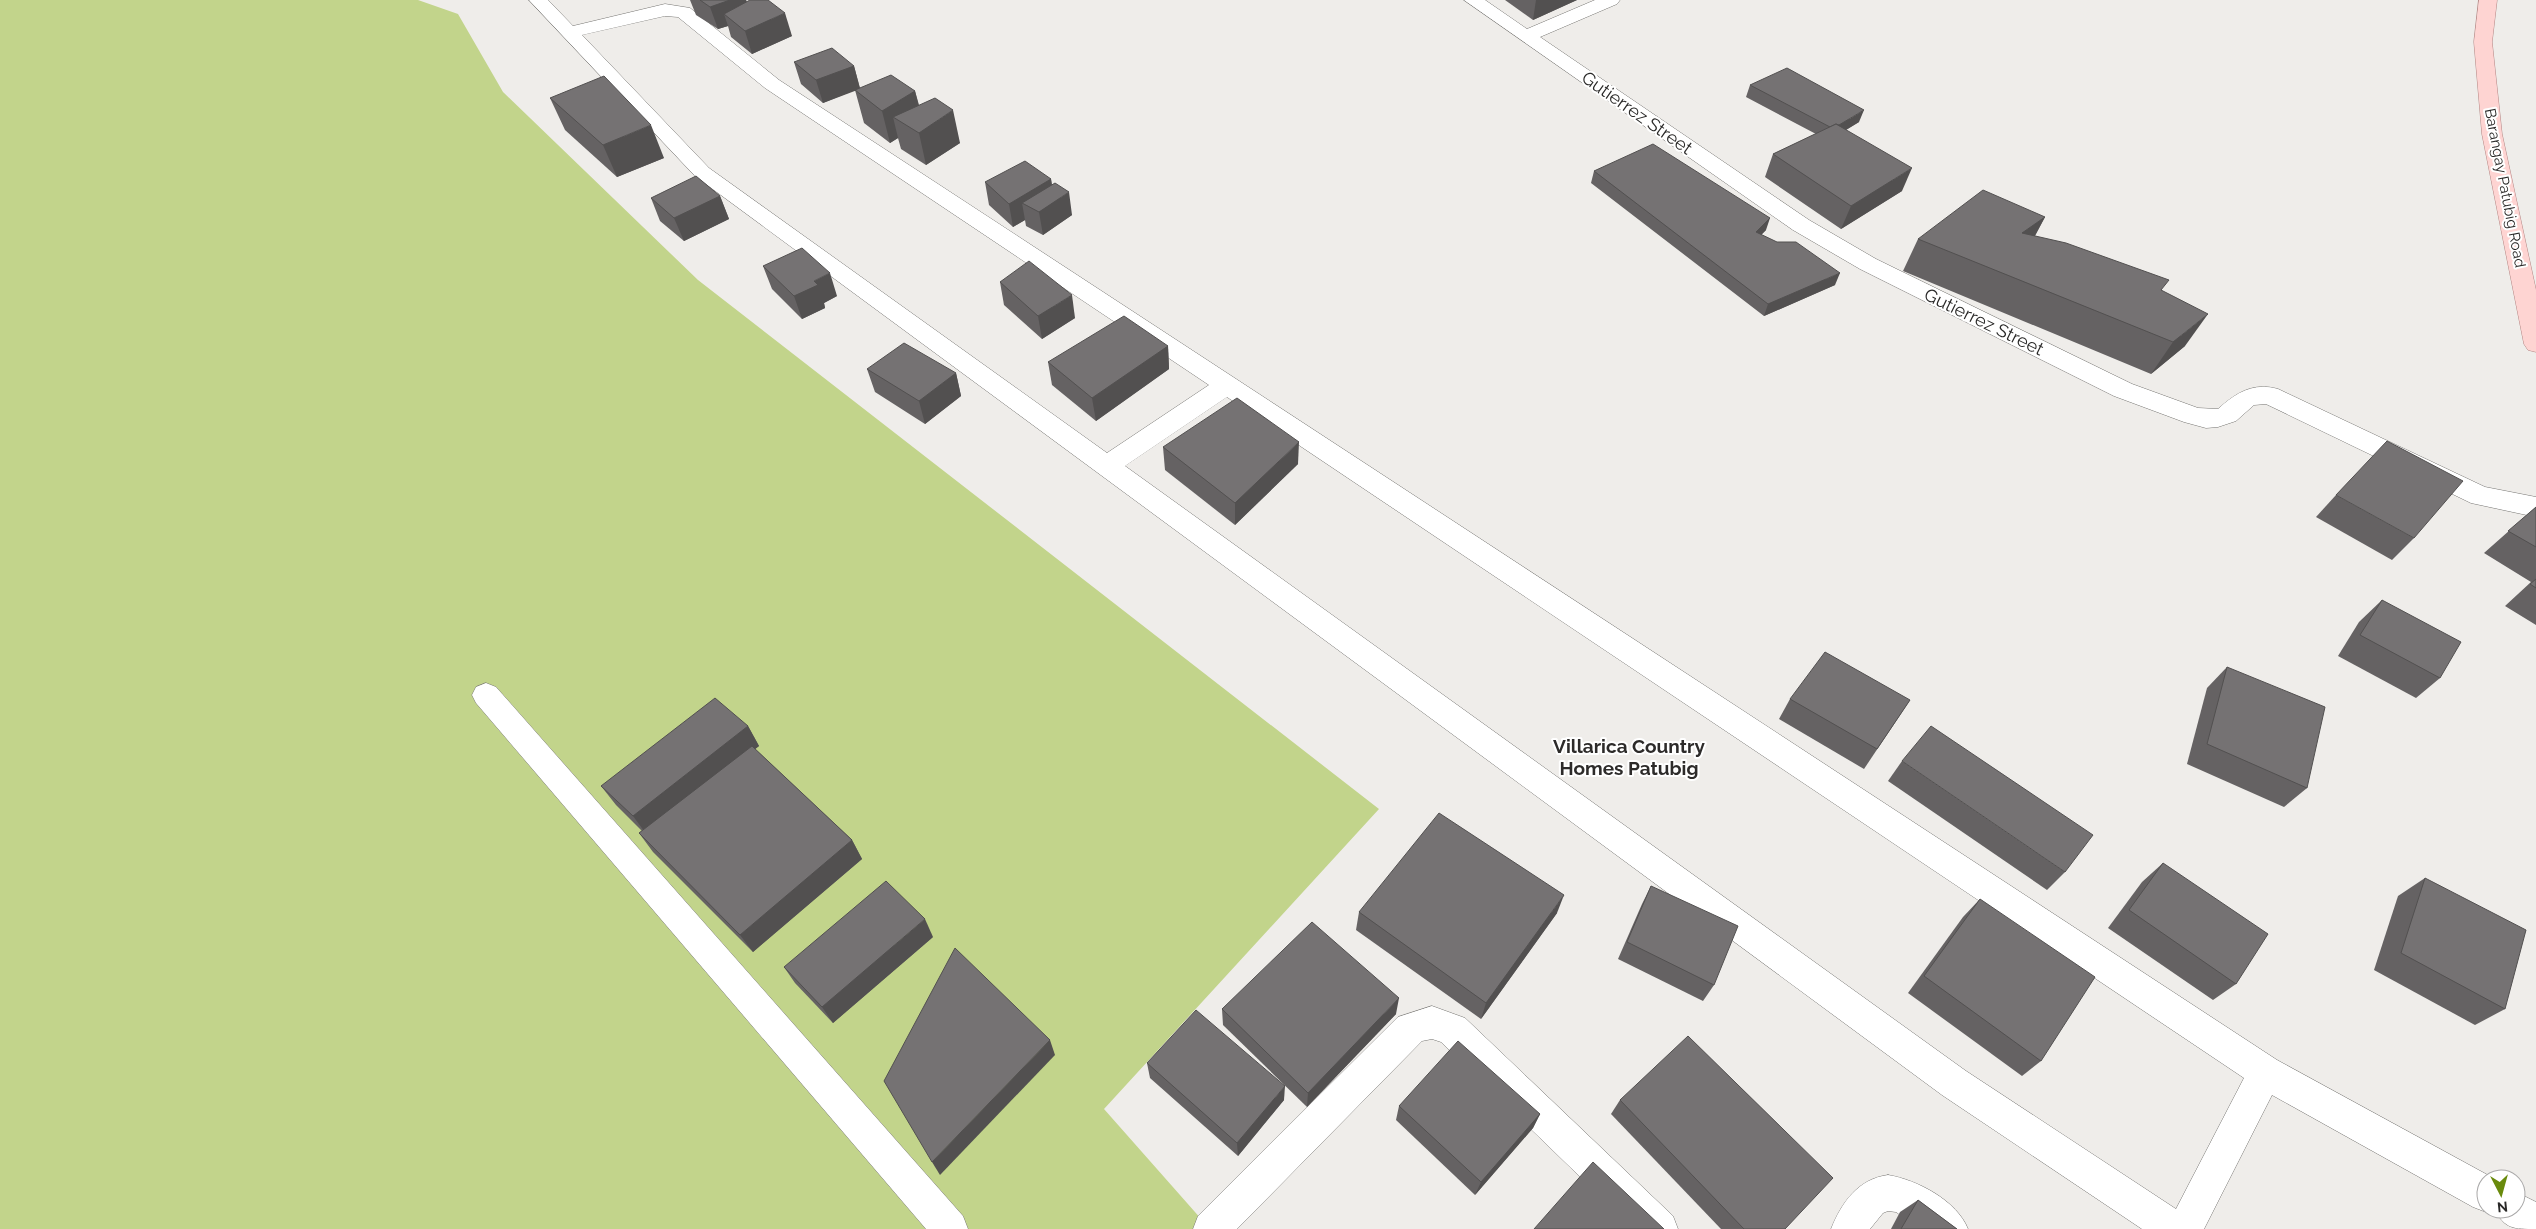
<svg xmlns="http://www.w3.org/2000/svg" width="2536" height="1229" viewBox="0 0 2536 1229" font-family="Raleway,sans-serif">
<rect width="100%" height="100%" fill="#efedea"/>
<polygon fill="#c2d48b" points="0,0 418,0 458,14 503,92 698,280 1379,809 1104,1109 1210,1229 0,1229"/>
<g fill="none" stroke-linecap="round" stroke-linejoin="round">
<defs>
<g id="minor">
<path d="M529,0h19l25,26 92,-22 25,4 89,72 1498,980 218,119h-9v30h7l-7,3 -13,-5 -201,-112 -68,134h-62l-200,-134 -1247,-919zM665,16l13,1 87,71 444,297 -102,68 -398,-285 -127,-133zM1227,397l1017,681 -68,131 -210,-138 -841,-605z"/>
<path d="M1464,0h21l42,29 68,-29h25l-3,4 -77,33 269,183 67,39 256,125 66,24 20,1c18,-16 35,-27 60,-20l207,98 51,10v20l-65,-14 -205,-99 -12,1 -18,16 -18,6 -12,1 -22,-6 -70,-26 -254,-127 -67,-39z"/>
<polygon points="486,683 496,687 963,1216 968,1229 926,1229 476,703 472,695 476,687"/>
<polygon points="1432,1006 1465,1018 1673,1216 1678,1229 1634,1229 1441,1042 1432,1039 1422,1041 1237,1229 1193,1229 1198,1216 1398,1017"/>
<path d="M1888,1175c30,5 69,26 80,54h-47l-25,-17 -8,-1 -5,2 -13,16h-39c11,-27 27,-50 57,-54z"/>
<path d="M2516,1192l20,10v27c-22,0 -32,0 -41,-20h21z"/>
</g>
<polygon id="major" points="2479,0 2497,0 2492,42 2502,134 2536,290 2536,352 2528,350 2524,344 2482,134 2474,42"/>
</defs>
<use href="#minor" stroke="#777673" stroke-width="1"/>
<use href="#major" stroke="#b38583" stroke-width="1"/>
<use href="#minor" fill="#fff" fill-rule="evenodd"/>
<use href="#major" fill="#fed4d2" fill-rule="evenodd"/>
</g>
<g fill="#656263">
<polygon points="690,0 746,0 747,2 792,36 752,54 731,37 728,26 718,29 696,15"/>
<polygon points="1505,0 1577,0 1533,20"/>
<polygon points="794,62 854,66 860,88 915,91 919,105 960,143 926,165 901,149 898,138 890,143 864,123 855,90 823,103 801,84"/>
<polygon points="1750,85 1859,122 1846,130 1902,191 1841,229 1765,177 1773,154 1816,134 1746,97"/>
<polygon points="550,98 664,158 617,177 565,130"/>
<polygon points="1594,171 1766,230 1761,235 1835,285 1764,316 1591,183"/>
<polygon points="1051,179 1052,185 1072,215 1043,235 1026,226 1025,220 1013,227 989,205 985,182"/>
<polygon points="720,196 729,219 684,241 660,221 651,198"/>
<polygon points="2045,217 2035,236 2162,290 2185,346 2151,374 1903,271 1918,239"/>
<polygon points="763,266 837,296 824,303 825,308 802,319 772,289"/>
<polygon points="1000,282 1075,318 1042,339 1004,305"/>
<polygon points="1168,346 1169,369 1096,421 1052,385 1048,362"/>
<polygon points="867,369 956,373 961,396 925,424 875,392"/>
<polygon points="1163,447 1298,464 1235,525 1165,470"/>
<polygon points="2336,495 2414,538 2392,560 2316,517"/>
<polygon points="2536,507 2536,625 2505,606 2531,582 2484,553"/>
<polygon points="2382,600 2440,678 2416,698 2338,656 2359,622"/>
<polygon points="2227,667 2307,788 2284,807 2187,764 2207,688"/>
<polygon points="1790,699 1910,700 1864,769 1779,719"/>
<polygon points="748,726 759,746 755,749 852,840 862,859 753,952 653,852 639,833 642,831 616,805 601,786"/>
<polygon points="1902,761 2065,872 2047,890 1888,781"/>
<polygon points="2163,863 2236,984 2213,1000 2108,928 2142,882"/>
<polygon points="2425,878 2505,1009 2475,1025 2374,970 2398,896"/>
<polygon points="1651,886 1714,985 1703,1001 1618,959 1642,904"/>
<polygon points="1980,899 2041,1061 2022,1076 1908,993 1963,917"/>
<polygon points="1359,912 1557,913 1481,1019 1356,930"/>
<polygon points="933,937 833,1023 795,983 784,967"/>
<polygon points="1222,1009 1396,1014 1307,1107 1223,1025"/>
<polygon points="1147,1063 1284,1100 1238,1156 1150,1078"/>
<polygon points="1620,1100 1785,1229 1721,1229 1611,1114"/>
<polygon points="1399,1106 1540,1114 1533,1128 1475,1195 1396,1120"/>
<polygon points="1918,1200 1957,1229 1891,1229 1900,1212"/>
</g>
<g fill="#525050">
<polygon points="729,0 746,0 749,10 724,14 728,26 718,29 710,7"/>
<polygon points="1536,0 1577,0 1533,20"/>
<polygon points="785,13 792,36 752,54 745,31"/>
<polygon points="854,66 860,89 823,103 816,80"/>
<polygon points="915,91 923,123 893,117 898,138 890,143 882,111"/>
<polygon points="953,110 960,143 926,165 919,133"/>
<polygon points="1864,110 1859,122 1829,140 1833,129"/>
<polygon points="651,125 664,158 617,177 603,145"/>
<polygon points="1912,168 1902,191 1841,229 1851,206"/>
<polygon points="1051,179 1054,202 1069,192 1072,215 1043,235 1039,212 1022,203 1025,220 1013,227 1009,204"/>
<polygon points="720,196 729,219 684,241 674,218"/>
<polygon points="2045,217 2027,250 2022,233"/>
<polygon points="1770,218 1766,230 1752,244 1756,232"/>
<polygon points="830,273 837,296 824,303 825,308 802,319 794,296 814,281"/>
<polygon points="1840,273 1835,285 1764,316 1768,304"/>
<polygon points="1072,295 1075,318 1042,339 1038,316"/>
<polygon points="2208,314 2185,346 2151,374 2173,342"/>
<polygon points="1168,346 1169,369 1096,421 1092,398"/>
<polygon points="956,373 961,396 925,424 919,401"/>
<polygon points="1299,442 1298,464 1235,525 1235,503"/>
<polygon points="748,726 759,746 647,835 633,816"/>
<polygon points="852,840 862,859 753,952 740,935"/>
<polygon points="1564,895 1557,913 1481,1019 1486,1003"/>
<polygon points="925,919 933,937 833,1023 822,1007"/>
<polygon points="1399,998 1396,1014 1307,1107 1308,1093"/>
<polygon points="1050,1040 1055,1055 940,1175 932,1162"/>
<polygon points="1285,1086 1284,1100 1238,1156 1237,1143"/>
<polygon points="1540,1114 1533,1128 1475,1195 1481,1182"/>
</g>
<g fill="#757273" stroke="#525050">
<polygon points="700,0 730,0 710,7"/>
<polygon points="750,0 768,0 785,13 745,31 724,14"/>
<polygon points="832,48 854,66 816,80 794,62"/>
<polygon points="1787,68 1864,110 1839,125 1836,124 1830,127 1750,85"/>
<polygon points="891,75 915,91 882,111 855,90"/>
<polygon points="604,76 651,125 603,145 550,98"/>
<polygon points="935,98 953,110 919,133 893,117"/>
<polygon points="1836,124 1912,168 1851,206 1773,154"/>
<polygon points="1653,144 1770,218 1756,232 1777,242 1796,242 1840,273 1768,304 1594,171"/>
<polygon points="1025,161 1051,179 1009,204 985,182"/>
<polygon points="696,176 720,196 674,218 651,198"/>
<polygon points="1055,183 1069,192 1039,212 1022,203"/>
<polygon points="1983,190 2045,217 2022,233 2066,243 2169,280 2161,290 2208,314 2173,342 1918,239"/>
<polygon points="802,248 830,273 814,281 818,285 794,296 763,266"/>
<polygon points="1029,261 1072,295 1038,316 1000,282"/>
<polygon points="1124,316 1168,346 1092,398 1048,362"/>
<polygon points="904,343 956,373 919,401 867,369"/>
<polygon points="1237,398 1299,442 1235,503 1163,447"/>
<polygon points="2387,441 2463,481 2414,538 2336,495"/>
<polygon points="2536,507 2536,547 2508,531"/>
<polygon points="2536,579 2536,588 2530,584"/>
<polygon points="2382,600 2461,642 2440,678 2360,635"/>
<polygon points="1825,652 1910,700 1877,749 1790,699"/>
<polygon points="2227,667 2325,707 2307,788 2207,744"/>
<polygon points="715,698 748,726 633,816 601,786"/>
<polygon points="1931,726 2093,835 2065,872 1902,761"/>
<polygon points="752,746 852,840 740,935 639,833"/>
<polygon points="1439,813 1564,895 1486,1003 1359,912"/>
<polygon points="2163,863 2268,934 2236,984 2129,910"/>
<polygon points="2425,878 2526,930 2505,1009 2401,953"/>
<polygon points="886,881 925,919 822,1007 784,967"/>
<polygon points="1651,886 1738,926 1714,985 1627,942"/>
<polygon points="1980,899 2095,977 2041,1061 1924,976"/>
<polygon points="1312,922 1399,998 1308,1093 1222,1009"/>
<polygon points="955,948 1050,1040 932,1162 884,1081"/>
<polygon points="1196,1010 1285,1086 1237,1143 1147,1063"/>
<polygon points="1688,1036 1833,1178 1785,1229 1744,1229 1620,1100"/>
<polygon points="1458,1041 1540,1114 1481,1182 1399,1106"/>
<polygon points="1593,1162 1664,1229 1534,1229"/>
<polygon points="1918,1200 1957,1229 1901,1229"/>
</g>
<g text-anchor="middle" stroke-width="4" stroke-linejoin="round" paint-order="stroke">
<g font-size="15" fill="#2a2928" stroke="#fff">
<text transform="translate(2505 188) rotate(79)" y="5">Barangay Patubig Road</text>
</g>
<g font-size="18" fill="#2a2928" stroke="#fff">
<text transform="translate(1637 113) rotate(35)" y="6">Gutierrez Street</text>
<text transform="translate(1984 322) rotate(26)" y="6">Gutierrez Street</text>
</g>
<g font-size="19" font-weight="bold" fill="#2d2b2a" stroke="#fff">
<text x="1629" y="753">Villarica Country<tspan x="1629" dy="22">Homes Patubig</tspan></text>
</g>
</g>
<g transform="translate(2501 1194) rotate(174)"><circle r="24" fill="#ffffff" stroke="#aaa9a9"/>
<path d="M0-4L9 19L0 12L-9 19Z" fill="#698a0c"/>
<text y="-8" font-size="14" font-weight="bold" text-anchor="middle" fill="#2a2928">N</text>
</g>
</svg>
